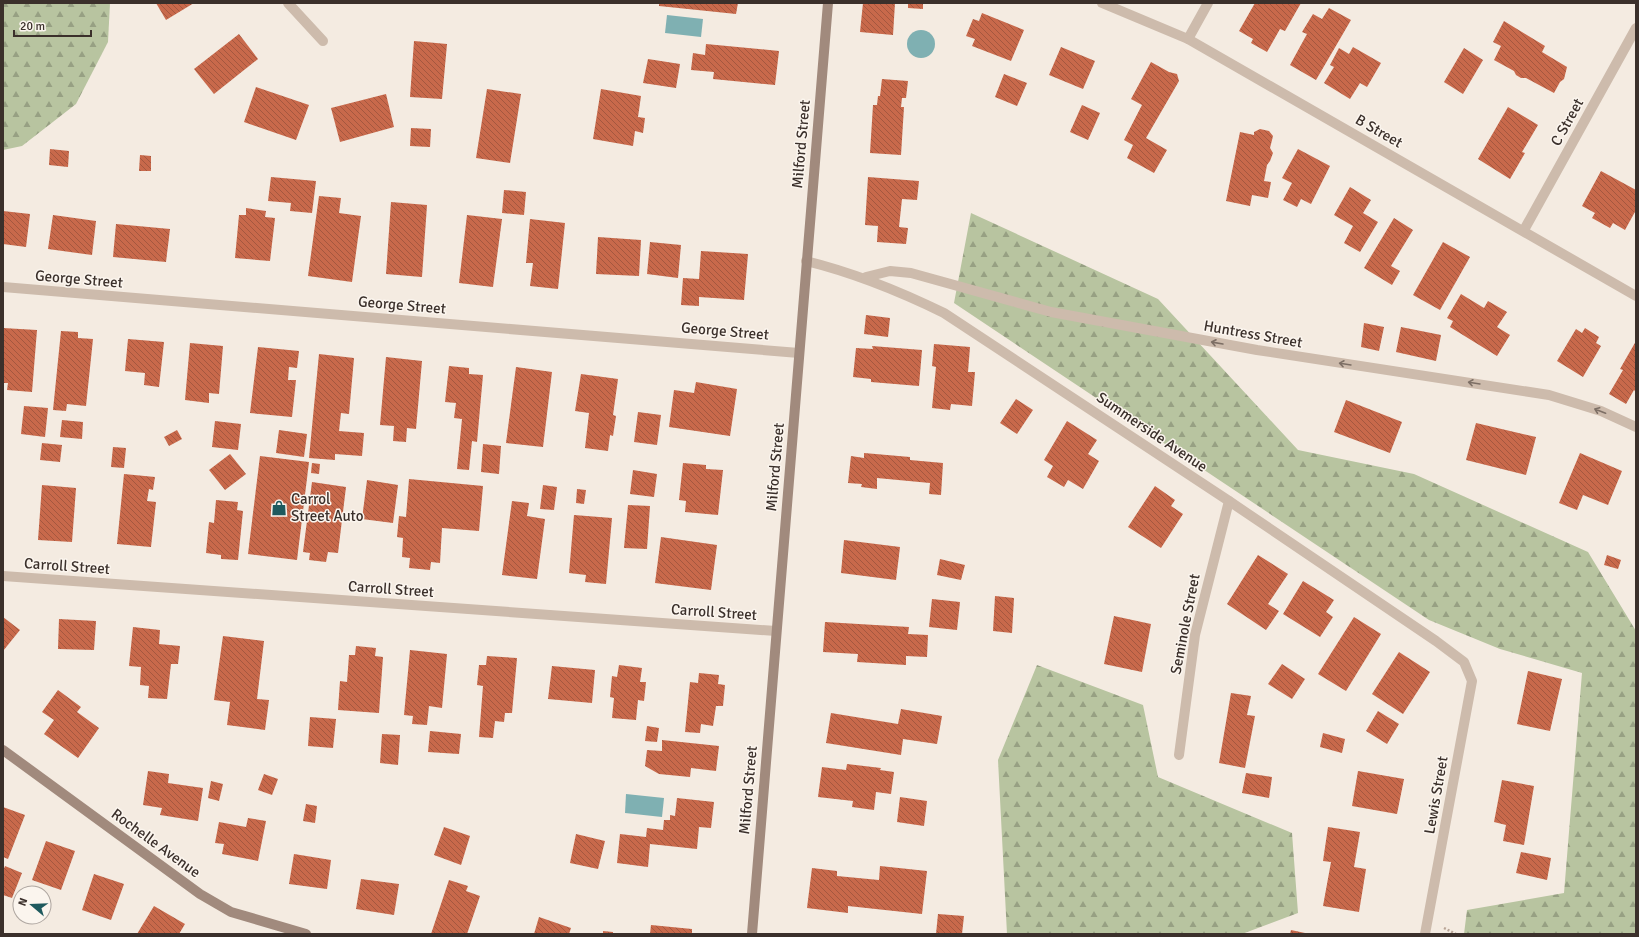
<svg xmlns="http://www.w3.org/2000/svg" width="1639" height="937" viewBox="0 0 1639 937" font-family="Signika,sans-serif">
<defs>
<pattern id="forest-firs" width="22" height="20" patternUnits="userSpaceOnUse"><rect width="22" height="20" fill="#b8c4a0"/><path d="M5 1l3.5 6h-7zM16 11l3.5 6h-7z" fill="#97a083"/></pattern>
<pattern id="building-back-hatch" width="6" height="6" patternUnits="userSpaceOnUse"><rect width="6" height="6" fill="#c8694b"/><path d="M-1 5l2 2M0 0l6 6M5-1l2 2" fill="none" stroke="#a4573f"/></pattern>
</defs>
<rect width="100%" height="100%" fill="#f4ebe1"/>
<g fill="url(#forest-firs)">
<polygon points="3,3 110,3 108,42 76,104 22,146 3,150"/>
<polygon points="971,213 1158,299 1298,450 1414,474 1588,552 1636,631 1636,934 1464,934 1467,910 1564,893 1582,673 1500,649 1429,620 954,303"/>
<polygon points="1037,665 1143,705 1158,777 1292,833 1298,913 1242,934 1007,934 998,760"/>
</g>
<g fill="#7fb0b2">
<polygon points="667,15 703,19 701,37 665,33"/>
<circle cx="921" cy="44" r="14"/>
<polygon points="626,794 664,798 662,817 625,813"/>
</g>
<g fill="url(#building-back-hatch)">
<polygon points="156,3 194,3 166,20"/>
<polygon points="659,3 738,3 736,14 659,6"/>
<polygon points="863,3 895,3 893,35 860,32"/>
<polygon points="908,3 923,3 923,9 908,8"/>
<polygon points="1255,3 1301,3 1285,31 1280,29 1267,52 1251,43 1253,39 1239,31"/>
<polygon points="1329,8 1351,20 1316,80 1290,65 1307,34 1302,32 1313,14 1322,19"/>
<polygon points="982,13 1024,30 1011,61 972,46 975,39 966,36 973,19 979,21"/>
<polygon points="1504,21 1545,46 1542,52 1567,67 1564,79 1560,82 1554,93 1526,78 1521,78 1516,75 1514,71 1494,60 1501,46 1493,42"/>
<polygon points="239,34 258,59 214,94 194,69"/>
<polygon points="414,41 447,44 442,99 410,97"/>
<polygon points="706,44 779,51 775,85 713,79 714,72 691,70 693,53 705,55"/>
<polygon points="1061,47 1095,61 1083,89 1049,75"/>
<polygon points="1353,47 1381,63 1367,87 1360,83 1350,99 1324,83 1334,67 1330,65 1339,48 1349,54"/>
<polygon points="1464,48 1483,60 1463,94 1444,82"/>
<polygon points="648,59 680,64 676,88 643,83"/>
<polygon points="1151,62 1169,72 1177,74 1179,81 1146,138 1167,150 1154,173 1127,158 1133,145 1124,140 1142,105 1131,99"/>
<polygon points="1004,74 1027,83 1017,106 995,97"/>
<polygon points="882,79 908,81 906,98 902,98 901,107 904,107 901,155 870,153 873,105 877,105 878,96 880,96"/>
<polygon points="256,87 309,105 296,140 244,122"/>
<polygon points="487,89 521,94 510,163 476,158"/>
<polygon points="601,89 641,96 638,117 645,118 643,133 635,131 633,146 593,139"/>
<polygon points="386,94 394,127 340,142 331,108"/>
<polygon points="1082,105 1100,113 1088,140 1070,132"/>
<polygon points="1508,107 1538,125 1522,152 1525,153 1510,179 1478,159"/>
<polygon points="411,128 431,129 430,147 410,146"/>
<polygon points="1260,129 1269,131 1273,136 1270,148 1273,153 1270,161 1267,165 1264,181 1271,182 1268,198 1252,195 1250,206 1226,201 1240,132 1254,135 1254,132"/>
<polygon points="50,149 69,151 68,167 49,165"/>
<polygon points="1298,149 1330,166 1311,204 1301,199 1297,207 1283,200 1292,183 1282,178"/>
<polygon points="140,155 151,156 151,171 139,171"/>
<polygon points="1601,171 1636,190 1636,210 1625,230 1613,223 1610,228 1592,218 1595,213 1582,206"/>
<polygon points="271,177 316,181 312,213 290,211 291,203 268,201"/>
<polygon points="868,177 919,181 917,200 902,199 899,227 908,228 906,244 877,242 878,226 865,225"/>
<polygon points="1350,187 1371,200 1363,213 1378,222 1360,252 1344,243 1353,226 1334,215"/>
<polygon points="504,190 526,192 524,215 502,213"/>
<polygon points="319,196 341,198 339,213 361,216 352,282 308,276"/>
<polygon points="391,202 427,205 422,277 386,274"/>
<polygon points="246,208 266,211 265,217 275,218 270,261 235,258 239,215 246,215"/>
<polygon points="3,211 30,214 26,247 3,244"/>
<polygon points="53,215 96,221 92,255 48,249"/>
<polygon points="467,215 502,219 493,287 459,283"/>
<polygon points="1394,218 1413,230 1391,266 1400,271 1392,285 1364,268"/>
<polygon points="530,219 565,223 558,289 530,286 533,263 526,263"/>
<polygon points="116,224 170,229 166,262 113,257"/>
<polygon points="598,237 641,240 639,276 596,274"/>
<polygon points="650,242 681,245 678,278 647,274"/>
<polygon points="1443,242 1470,257 1440,310 1413,295"/>
<polygon points="701,251 748,254 744,300 699,297 699,306 681,305 683,278 699,279"/>
<polygon points="1461,294 1484,308 1488,301 1507,312 1497,327 1510,335 1497,356 1450,327 1453,321 1447,318"/>
<polygon points="866,315 890,318 888,337 864,334"/>
<polygon points="1364,323 1384,327 1379,351 1361,347"/>
<polygon points="1401,327 1441,335 1436,361 1396,352"/>
<polygon points="3,328 37,330 32,392 7,390 8,383 3,383"/>
<polygon points="1585,328 1599,337 1596,343 1601,346 1583,377 1557,361 1576,329 1582,333"/>
<polygon points="61,331 78,332 78,338 93,339 86,406 67,404 66,411 53,410"/>
<polygon points="128,339 164,342 159,387 144,385 145,373 125,371"/>
<polygon points="1636,341 1636,392 1634,390 1626,404 1609,394 1623,370 1620,369"/>
<polygon points="190,343 223,346 219,394 209,393 209,403 185,400"/>
<polygon points="934,344 970,347 968,372 975,372 972,406 951,404 950,410 932,408 936,367 932,366"/>
<polygon points="872,346 922,350 919,386 871,382 871,379 853,377 856,348 873,349"/>
<polygon points="258,347 299,351 297,368 289,367 288,380 296,380 292,417 250,413"/>
<polygon points="319,354 354,358 349,414 341,413 339,431 364,433 362,456 335,454 335,460 309,458"/>
<polygon points="386,357 422,361 416,429 407,428 406,442 393,441 394,426 380,425"/>
<polygon points="449,366 469,368 469,374 483,375 477,442 472,441 469,470 457,469 462,419 454,418 456,403 445,402"/>
<polygon points="516,367 552,372 543,447 506,443"/>
<polygon points="581,374 618,379 613,415 616,416 613,436 610,435 608,451 585,448 589,413 575,411"/>
<polygon points="696,382 737,389 730,436 669,427 674,390 694,393"/>
<polygon points="1016,399 1033,410 1017,434 1000,423"/>
<polygon points="1346,400 1402,422 1390,453 1334,432"/>
<polygon points="24,406 48,408 45,437 21,434"/>
<polygon points="638,412 661,415 657,445 634,442"/>
<polygon points="62,420 83,422 82,439 60,437"/>
<polygon points="215,421 241,424 238,450 212,447"/>
<polygon points="1067,421 1097,440 1088,454 1099,461 1083,489 1068,480 1064,487 1047,477 1053,466 1044,460"/>
<polygon points="1476,423 1536,437 1526,475 1466,460"/>
<polygon points="177,430 182,439 169,446 164,437"/>
<polygon points="279,430 307,434 304,457 276,453"/>
<polygon points="42,443 62,445 60,462 40,460"/>
<polygon points="483,444 501,446 499,474 481,472"/>
<polygon points="113,447 126,448 124,468 111,467"/>
<polygon points="864,453 910,457 910,460 943,463 941,495 929,494 930,483 877,478 877,489 861,487 862,484 848,483 851,456 864,458"/>
<polygon points="1580,453 1622,471 1608,505 1583,495 1577,510 1559,503"/>
<polygon points="230,454 246,474 225,490 209,470"/>
<polygon points="260,456 309,462 297,560 248,554"/>
<polygon points="312,463 320,464 319,474 311,473"/>
<polygon points="683,463 706,465 706,469 723,470 718,515 685,512 686,501 679,500"/>
<polygon points="633,470 657,474 654,497 630,494"/>
<polygon points="124,474 155,477 153,490 149,489 147,501 156,502 151,547 117,544"/>
<polygon points="409,479 483,486 479,531 442,528 440,563 431,562 430,570 409,568 410,558 402,557 403,538 397,537 399,516 406,517"/>
<polygon points="367,480 398,485 393,523 362,519"/>
<polygon points="312,482 346,487 338,553 328,552 326,562 309,560 310,553 303,552"/>
<polygon points="42,485 76,488 72,542 38,540"/>
<polygon points="543,485 557,487 554,510 540,509"/>
<polygon points="1155,486 1175,500 1171,506 1183,514 1161,548 1128,527"/>
<polygon points="577,489 586,490 584,504 576,503"/>
<polygon points="216,500 238,502 237,510 243,511 238,560 221,559 221,555 206,553 209,522 214,523"/>
<polygon points="512,501 529,503 527,516 545,519 537,579 502,575"/>
<polygon points="628,505 650,506 647,549 624,548"/>
<polygon points="574,515 612,518 606,584 585,582 586,575 569,573"/>
<polygon points="661,537 717,545 711,590 655,583"/>
<polygon points="844,540 900,547 896,580 841,573"/>
<polygon points="1258,555 1288,574 1268,604 1279,611 1266,630 1227,604"/>
<polygon points="1607,555 1621,560 1618,569 1604,565"/>
<polygon points="940,559 965,565 961,580 937,575"/>
<polygon points="1303,581 1334,600 1326,612 1333,617 1320,637 1283,614"/>
<polygon points="995,596 1014,598 1012,633 993,631"/>
<polygon points="932,599 960,602 957,630 929,627"/>
<polygon points="1114,616 1151,624 1142,672 1104,664"/>
<polygon points="3,617 20,630 3,651"/>
<polygon points="1354,617 1381,634 1346,691 1318,674"/>
<polygon points="59,619 96,621 94,650 58,649"/>
<polygon points="825,622 909,627 908,634 928,635 927,657 906,656 906,665 857,662 858,654 823,652"/>
<polygon points="133,627 160,630 159,644 180,646 178,664 171,664 167,699 148,698 149,686 140,685 141,667 129,666"/>
<polygon points="223,636 264,641 257,699 269,700 265,730 227,725 230,702 214,700"/>
<polygon points="356,646 376,648 375,656 383,657 379,713 338,710 340,681 347,682 349,655 355,655"/>
<polygon points="410,650 447,654 442,708 429,706 427,725 412,724 413,716 404,715"/>
<polygon points="1399,652 1430,672 1403,714 1372,694"/>
<polygon points="487,656 517,658 512,713 505,713 504,722 495,721 493,738 479,737 483,686 477,685 479,665 486,665"/>
<polygon points="1282,664 1305,679 1292,699 1268,684"/>
<polygon points="619,665 642,668 640,682 646,682 644,701 638,700 636,720 612,718 614,698 610,697 612,676 617,677"/>
<polygon points="552,666 595,670 592,703 548,699"/>
<polygon points="1528,671 1562,679 1550,731 1517,724"/>
<polygon points="699,673 719,675 718,684 725,685 723,706 716,706 713,726 701,724 700,733 685,732 690,682 698,683"/>
<polygon points="58,690 81,707 77,712 99,728 78,758 44,734 54,720 42,712"/>
<polygon points="1231,693 1251,696 1247,715 1255,716 1245,768 1219,763"/>
<polygon points="901,709 942,716 937,744 903,739 901,755 826,743 831,713 898,724"/>
<polygon points="1378,711 1399,724 1387,744 1366,731"/>
<polygon points="310,717 336,719 333,748 308,746"/>
<polygon points="647,726 659,728 657,742 645,741"/>
<polygon points="430,731 461,734 459,754 428,752"/>
<polygon points="1323,733 1345,739 1342,753 1320,747"/>
<polygon points="382,734 400,735 398,765 380,763"/>
<polygon points="662,740 719,746 716,771 691,768 690,777 659,774 645,766 647,750 662,751"/>
<polygon points="847,764 881,768 880,770 894,772 891,794 876,792 874,810 852,807 853,801 818,797 822,767 846,770"/>
<polygon points="148,771 169,774 168,783 203,788 198,821 160,815 162,808 143,805"/>
<polygon points="1358,771 1404,779 1397,814 1352,806"/>
<polygon points="1246,773 1272,777 1269,798 1242,793"/>
<polygon points="264,774 278,779 272,795 258,790"/>
<polygon points="1502,780 1534,786 1524,845 1503,841 1506,825 1494,822"/>
<polygon points="211,781 223,784 219,801 208,798"/>
<polygon points="900,797 927,801 924,826 897,822"/>
<polygon points="677,798 714,802 711,828 699,827 697,849 650,844 648,867 617,863 620,834 646,837 647,828 663,830 664,820 670,820 670,815 675,816"/>
<polygon points="306,804 317,806 315,823 303,821"/>
<polygon points="3,807 25,815 8,859 3,857"/>
<polygon points="248,818 266,821 258,861 222,854 224,844 215,843 219,822 246,827"/>
<polygon points="444,827 470,836 461,865 434,855"/>
<polygon points="1328,827 1360,832 1354,867 1366,869 1359,912 1323,906 1331,862 1323,861"/>
<polygon points="576,834 605,841 598,869 570,863"/>
<polygon points="46,841 75,851 61,890 32,880"/>
<polygon points="1521,852 1551,858 1547,880 1516,873"/>
<polygon points="294,854 331,860 327,889 289,884"/>
<polygon points="5,866 22,873 12,898 3,895 3,871"/>
<polygon points="880,866 927,871 922,914 848,906 848,913 807,908 812,868 837,871 837,876 879,880"/>
<polygon points="94,874 124,884 111,920 82,910"/>
<polygon points="361,879 399,884 394,915 356,909"/>
<polygon points="449,880 468,886 466,891 480,896 467,934 431,934"/>
<polygon points="154,906 185,924 179,934 137,934"/>
<polygon points="938,914 964,916 962,934 936,934"/>
<polygon points="539,917 571,928 569,934 534,934"/>
<polygon points="651,925 692,929 692,934 650,934"/>
<polygon points="1291,930 1305,933 1305,934 1290,934"/>
<polygon points="603,931 613,932 613,934 603,934"/>
</g>
<g fill="none" stroke-linecap="round" stroke-linejoin="round">
<polyline stroke="#b9a596" stroke-width="2.5" stroke-dasharray="2 2" stroke-linecap="butt" points="1444,928 1456,934"/>
<g stroke="#cdbbac" stroke-width="10">
<polyline points="288,3 323,41"/>
<polyline points="1102,3 1188,39 1636,296"/>
<polyline points="1188,39 1208,3"/>
<polyline points="1524,230 1636,28"/>
<path d="M806,261c49,12 93,30 138,52l285,188 207,140 28,21 8,19 -47,253"/>
<polyline points="866,277 890,271 911,273 1051,312 1257,350 1549,395 1601,411 1636,427"/>
<polyline points="3,287 799,353"/>
<polyline points="3,576 776,631"/>
<polyline points="1179,755 1195,635 1229,501"/>
</g>
<g stroke="#a18a7d" stroke-width="10">
<polyline points="3,750 200,894 231,912 306,934"/>
<polyline points="752,934 828,3"/>
</g>
</g>
<defs><path id="oneway-shaft" d="M-6 0H5M1.5-3L5.5 0L1.5 3" fill="none" stroke-width="1.6" stroke-linecap="round" stroke-linejoin="round"/></defs>
<g stroke="#7d6f65">
<use href="#oneway-shaft" transform="translate(1217 343) rotate(-170)"/>
<use href="#oneway-shaft" transform="translate(1345 364) rotate(-171)"/>
<use href="#oneway-shaft" transform="translate(1474 383) rotate(-171)"/>
<use href="#oneway-shaft" transform="translate(1600 411) rotate(-159)"/>
</g>
<defs>
<symbol id="shop-bare" viewBox="-9 -9 18 18"><path d="M-5-2.5h2.3a2.7 3.5 0 0 1 5.4 0H5L5.5 6h-11ZM-1.5-2.5h3a1.5 2.3 0 0 0-3 0Z" fill="#1f5a5e" stroke="#fbf5ee" stroke-width="2.5" paint-order="stroke"/></symbol>
</defs>
<g fill-rule="evenodd">
<use href="#shop-bare" x="268" y="497" width="22" height="22"/>
</g>
<g text-anchor="middle" stroke-width="3" stroke-linejoin="round" paint-order="stroke">
<g font-size="15" fill="#3b302b" stroke="#fbf5ee">
<text transform="translate(1567 122) rotate(-61)" y="5">C Street</text>
<text transform="translate(1379 131) rotate(30)" y="5">B Street</text>
<text transform="translate(801 144) rotate(-85)" y="5">Milford Street</text>
<text transform="translate(79 279) rotate(5)" y="5">George Street</text>
<text transform="translate(402 305) rotate(5)" y="5">George Street</text>
<text transform="translate(725 331) rotate(5)" y="5">George Street</text>
<text transform="translate(1253 334) rotate(10)" y="5">Huntress Street</text>
<text transform="translate(1152 432) rotate(34)" y="5">Summerside Avenue</text>
<text transform="translate(775 467) rotate(-85)" y="5">Milford Street</text>
<text transform="translate(67 566) rotate(4)" y="5">Carroll Street</text>
<text transform="translate(391 589) rotate(4)" y="5">Carroll Street</text>
<text transform="translate(714 612) rotate(4)" y="5">Carroll Street</text>
<text transform="translate(1185 624) rotate(-79)" y="5">Seminole Street</text>
<text transform="translate(748 790) rotate(-85)" y="5">Milford Street</text>
<text transform="translate(1436 795) rotate(-80)" y="5">Lewis Street</text>
<text transform="translate(156 843) rotate(36)" y="5">Rochelle Avenue</text>
</g>
<g font-size="15" fill="#3b302b" stroke="#fbf5ee" text-anchor="start">
<text x="291" y="504">Carrol<tspan x="291" dy="17">Street Auto</tspan></text>
</g>
</g>
<rect width="1639" height="937" fill="none" stroke="#3b302b" stroke-width="8"/>
<g transform="translate(32 905) rotate(289)"><circle r="19" fill="#fbf5ee" stroke="#aea6a0"/>
<path d="M0-3L7 15L0 10L-7 15Z" fill="#1f5a5e"/>
<text y="-6" font-size="11" font-weight="bold" text-anchor="middle" fill="#3b302b">N</text>
</g>
<path d="M14 30v6h77v-6" fill="none" stroke="#3b302b" stroke-width="2"/>
<text x="20" y="30" font-size="12" fill="#3b302b" stroke="#fbf5ee" stroke-width="3" paint-order="stroke">20 m</text>
</svg>
